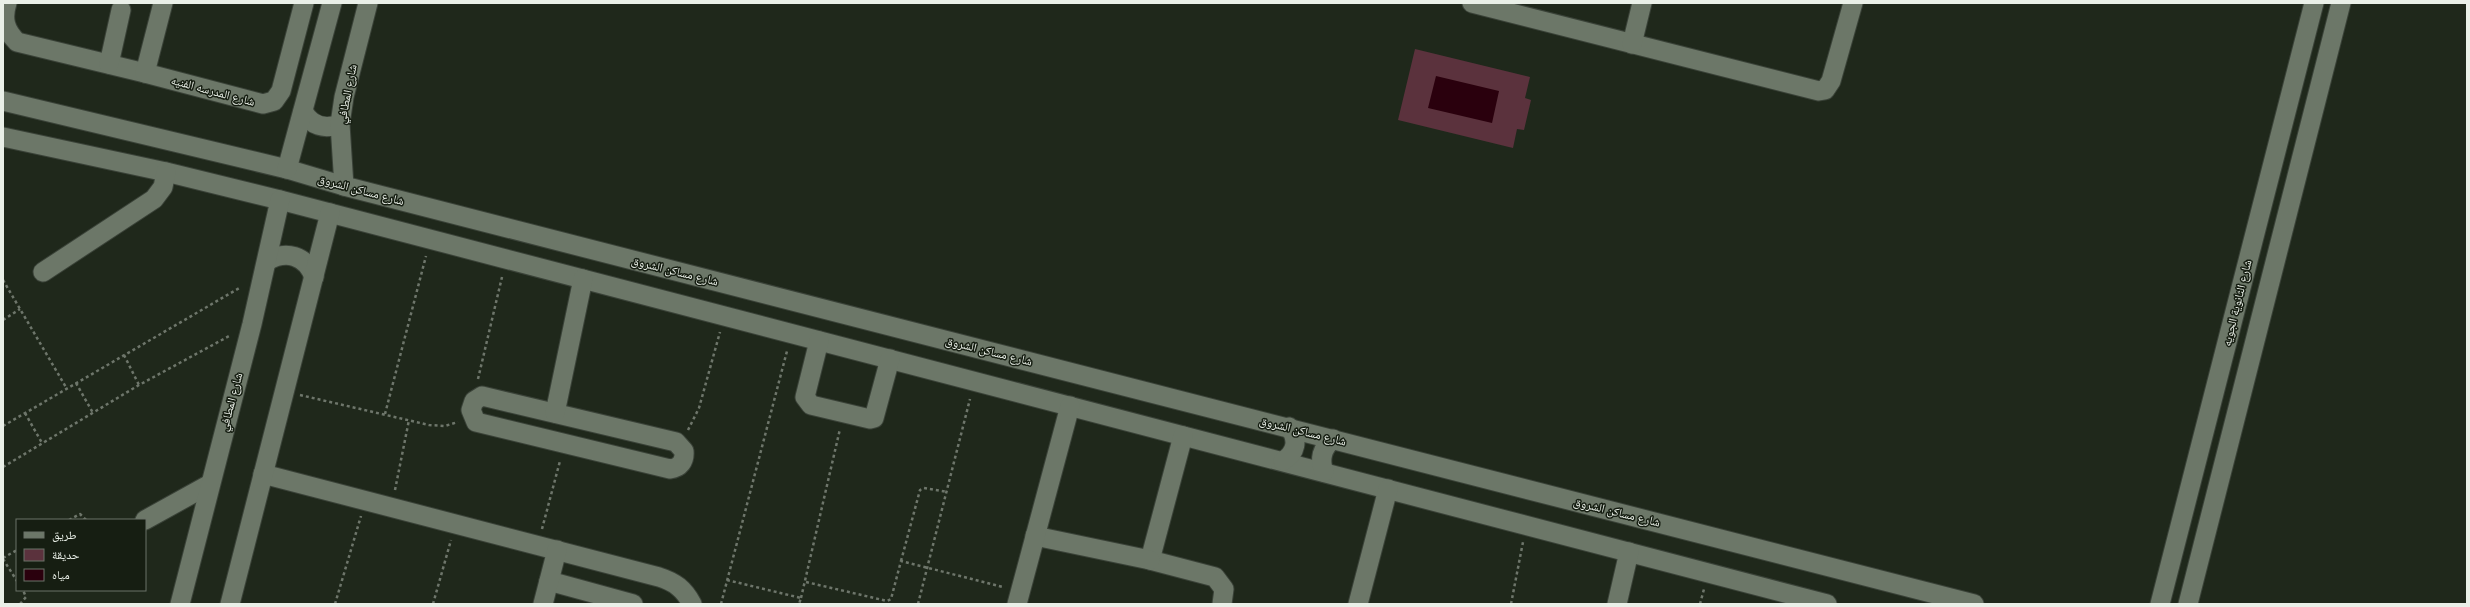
<svg xmlns="http://www.w3.org/2000/svg" width="2470" height="607" viewBox="0 0 2470 607" font-family="'Open Sans','Noto Naskh Arabic',sans-serif">
<rect width="100%" height="100%" fill="#1f281b"/>
<polygon fill="#5b323d" points="1415,49 1530,77 1525,98 1531,100 1524,130 1517,129 1513,148 1398,120"/>
<polygon fill="#2a000d" points="1436,76 1499,91 1492,123 1428,108"/>
<g fill="none" stroke-linecap="round" stroke-linejoin="round">
<defs>
<g id="minor">
<path d="M7,3c-5,16 -2,27 10,39l128,31"/>
<polyline points="163,3 145,73 263,104 274,101 281,91 304,3"/>
<polyline points="1472,3 1819,91 1825,90 1831,81 1853,3"/>
<polyline points="1632,44 1642,3"/>
<polyline points="109,64 121,10"/>
<polyline points="3,101 287,169 344,186 1974,604"/>
<path d="M303,111c8,15 21,19 37,13"/>
<polyline points="3,137 166,172 280,200 1827,604"/>
<polyline points="287,169 332,3"/>
<polyline points="344,186 340,124 344,97 368,3"/>
<path d="M267,261c19,-11 39,-6 47,16"/>
<polyline points="43,272 154,199 163,187 166,172"/>
<polyline points="819,341 805,397 811,405 870,419 874,418 890,359"/>
<path d="M482,396l194,46 8,9c1,10 -4,17 -14,18l-194,-47 -5,-12 3,-9z"/>
<polyline points="555,413 583,279"/>
<polyline points="1183,436 1150,560 1215,577 1224,589 1222,604"/>
<path d="M1283,461c13,-8 16,-21 6,-34"/>
<path d="M1324,472c-5,-13 -2,-24 9,-33"/>
<path d="M263,474l396,103c16,5 25,12 33,27"/>
<polyline points="145,520 210,484"/>
<polyline points="1035,536 1150,560"/>
<polyline points="549,581 633,604"/>
<polyline points="180,604 252,324 280,200"/>
<polyline points="230,604 330,213"/>
<polyline points="543,604 557,550"/>
<polyline points="1017,604 1070,406"/>
<polyline points="1358,604 1388,489"/>
<polyline points="1617,604 1629,552"/>
<polyline points="2160,604 2314,3"/>
<polyline points="2188,604 2341,3"/>
</g>
</defs>
<use href="#minor" stroke="#3a4238" stroke-width="21"/>
<g stroke="#6e766b" stroke-width="2.5" stroke-dasharray="3 3" stroke-linecap="butt">
<polyline points="3,280 67,389"/>
<polyline points="3,320 20,309"/>
<polyline points="124,355 139,385"/>
<polyline points="478,379 502,277"/>
<polyline points="76,383 93,413"/>
<polyline points="300,395 429,425 445,426 458,422"/>
<polyline points="25,413 42,443"/>
<polyline points="385,414 426,256"/>
<polyline points="3,426 241,287"/>
<polyline points="688,430 699,408 720,332"/>
<polyline points="3,467 139,385 231,335"/>
<polyline points="395,490 409,420"/>
<polyline points="69,520 80,514 86,520"/>
<polyline points="542,529 560,461"/>
<polyline points="3,558 17,550"/>
<polyline points="3,559 17,581"/>
<polyline points="901,561 920,490 924,488 947,492"/>
<polyline points="727,580 801,598 799,604"/>
<polyline points="806,582 887,601 891,599 901,561 1003,587"/>
<polyline points="801,598 840,429"/>
<polyline points="20,604 26,597 23,590"/>
<polyline points="335,604 361,516"/>
<polyline points="433,604 451,540"/>
<polyline points="721,604 787,351"/>
<polyline points="918,604 970,399"/>
<polyline points="1511,604 1523,542"/>
<polyline points="1700,604 1704,589"/>
</g>
<use href="#minor" stroke="#6c7768" stroke-width="19"/>
</g>
<g text-anchor="middle" stroke-width="3" stroke-linejoin="round" paint-order="stroke">
<g font-size="12" fill="#eaf0e8" stroke="#161e12">
<text transform="translate(213 91) rotate(15)" y="4">شارع المدرسه الفنيه</text>
<text transform="translate(347 94) rotate(-79)" y="4">شارع المطافي</text>
<text transform="translate(361 190) rotate(15)" y="4">شارع مساكن الشروق</text>
<text transform="translate(675 271) rotate(14)" y="4">شارع مساكن الشروق</text>
<text transform="translate(2237 303) rotate(-76)" y="4">شارع الثانوية الجويه</text>
<text transform="translate(989 351) rotate(14)" y="4">شارع مساكن الشروق</text>
<text transform="translate(231 402) rotate(-75)" y="4">شارع المطافي</text>
<text transform="translate(1303 431) rotate(14)" y="4">شارع مساكن الشروق</text>
<text transform="translate(1617 512) rotate(14)" y="4">شارع مساكن الشروق</text>
</g>
</g>
<rect width="2470" height="607" fill="none" stroke="#eaf0e8" stroke-width="8"/>
<rect x="16" y="519" width="130" height="72" fill="#161e12" stroke="#6b7268"/>
<rect x="24" y="532" width="20" height="6" fill="#6c7768" stroke="#6b7268"/>
<text x="52" y="539" font-size="12" fill="#eaf0e8">طريق</text>
<rect x="24" y="549" width="20" height="12" fill="#5b323d" stroke="#6b7268"/>
<text x="52" y="559" font-size="12" fill="#eaf0e8">حديقة</text>
<rect x="24" y="569" width="20" height="12" fill="#2a000d" stroke="#6b7268"/>
<text x="52" y="579" font-size="12" fill="#eaf0e8">مياه</text>
</svg>
